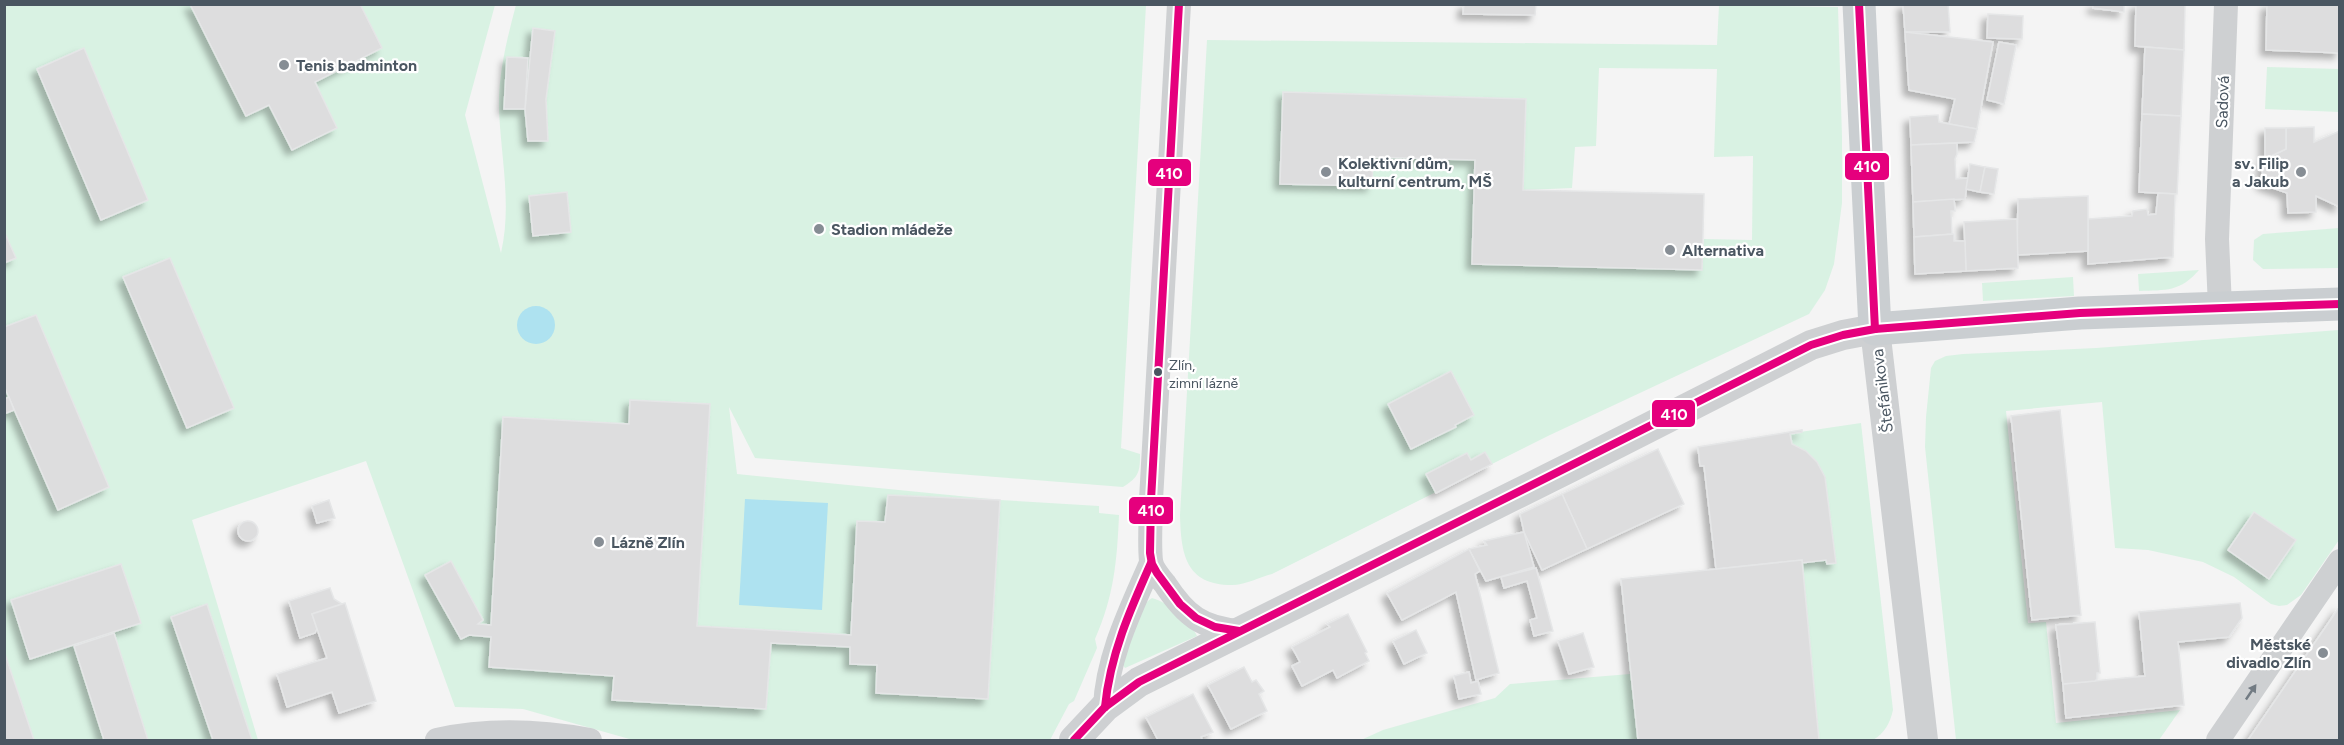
<svg xmlns="http://www.w3.org/2000/svg" width="2344" height="745" viewBox="0 0 2344 745" font-family="Figtree,sans-serif">
<defs>
<filter id="shadow"><feDropShadow dx="-5.5" dy="5.5" stdDeviation="3" flood-color="#0004"/></filter>
</defs>
<rect width="100%" height="100%" fill="#f4f4f4"/>
<g fill="#d9f2e3" fill-rule="evenodd">
<path d="M4,5h491l-30,110 36,138c11,-48 0,-95 -2,-143 -1,-36 8,-71 17,-105h630l-25,443 19,6c0,18 -1,23 -17,33l-368,-29 -26,-51 8,67 263,26 99,6v7l20,2c-2,46 -5,81 -24,124l2,9 -23,53 -5,3 -19,36h-417l-110,-31 -68,-2 -89,-246 -174,59 66,220h-253z"/>
<path d="M1719,5l119,2 4,130v66l-8,61 -9,26 -16,24 -259,121 -278,139c-12,3 -27,11 -40,11 -47,0 -51,-32 -52,-70l27,-475 510,5zM1599,68l118,1 -3,88 39,-1 -1,84 -48,-1 -2,31 -229,-6 50,-74 49,-2 3,-41 21,-1z"/>
<polygon points="2267,67 2339,69 2339,112 2265,109"/>
<polygon points="2339,228 2339,268 2263,269 2253,260 2254,240 2263,234"/>
<path d="M2199,270c-19,22 -33,20 -60,21l-1,-17z"/>
<polygon points="2073,277 2074,296 1983,301 1982,283"/>
<polygon points="2339,330 2339,540 2301,595 2287,605 2279,606 2271,604 2234,577 2203,562 2148,550 2115,548 2102,402 2006,411 2028,623 2046,622 2056,723 2180,710 2159,740 1956,740 1925,447 1926,417 1931,368 1935,361 1946,356 1963,354 2096,348"/>
<path d="M1861,423l32,287c-3,13 -8,23 -20,30h-512l22,-10 112,-32 15,-14 120,-10 -9,-95 95,-10 -12,-103h-4l-2,-19z"/>
<path d="M1152,598c16,4 38,23 45,38l-72,32 -4,-6 23,-58z"/>
</g>
<g fill="#aee2f0">
<circle cx="536" cy="325" r="19"/>
<polygon points="745,499 828,503 822,610 739,605"/>
</g>
<g fill="#ddddde" stroke="#e5e6e7" stroke-width="1.5" filter="url(#shadow)">
<polygon points="190,4 360,4 382,48 315,82 337,128 292,150 269,105 246,116"/>
<polygon points="1464,4 1536,4 1535,15 1463,14"/>
<polygon points="1903,4 1948,4 1950,32 1905,32"/>
<polygon points="2093,4 2124,4 2124,12 2093,8"/>
<polygon points="2136,4 2185,4 2184,50 2135,46"/>
<polygon points="2267,4 2340,4 2340,53 2266,50"/>
<polygon points="1988,14 2023,16 2022,39 1987,38"/>
<polygon points="533,28 555,31 546,99 548,141 528,141 525,109"/>
<polygon points="1905,32 1993,42 1977,129 1949,124 1955,99 1909,90"/>
<polygon points="1999,42 2016,45 2004,104 1987,100"/>
<polygon points="2145,47 2184,50 2181,116 2142,114"/>
<polygon points="84,48 148,200 101,220 37,69"/>
<polygon points="507,57 528,58 525,109 504,109"/>
<polygon points="1283,92 1526,99 1523,190 1704,194 1702,270 1472,264 1475,160 1373,157 1372,186 1280,184"/>
<polygon points="2142,114 2181,116 2177,194 2139,192"/>
<polygon points="1938,115 1939,122 1977,129 1974,142 1911,145 1910,117"/>
<polygon points="2314,127 2314,142 2340,131 2340,207 2316,196 2316,212 2288,213 2287,193 2262,184 2263,160 2286,149 2286,128"/>
<polygon points="2265,128 2286,128 2286,149 2265,159"/>
<polygon points="1957,143 1957,154 1955,159 1956,179 1968,178 1965,199 1913,202 1911,145"/>
<polygon points="1970,164 1985,167 1980,192 1966,189"/>
<polygon points="1985,167 1998,169 1994,194 1980,192"/>
<polygon points="567,192 571,232 533,236 529,196"/>
<polygon points="2158,193 2175,194 2173,257 2088,264 2088,219 2132,216 2133,211 2147,209 2148,215 2156,214"/>
<polygon points="2088,196 2088,251 2017,255 2018,199"/>
<polygon points="1954,199 1955,211 1951,211 1952,234 1914,237 1913,202"/>
<polygon points="2017,219 2018,268 1966,271 1964,222"/>
<polygon points="4,231 16,258 4,263"/>
<polygon points="1954,234 1954,241 1965,241 1966,271 1915,274 1914,237"/>
<polygon points="170,258 234,408 187,428 123,277"/>
<polygon points="36,315 109,487 58,510 4,386 4,327"/>
<polygon points="1451,371 1474,415 1455,425 1456,427 1411,449 1388,404"/>
<polygon points="9,397 14,410 4,414 4,399"/>
<polygon points="630,400 710,404 697,626 851,635 857,521 885,522 888,495 1000,500 988,699 876,693 877,665 850,664 850,647 771,643 766,709 612,700 614,676 489,667 491,637 469,635 461,639 425,575 451,561 483,620 478,624 491,625 503,417 629,424"/>
<polygon points="2060,410 2081,615 2032,620 2011,416"/>
<polygon points="1802,430 1802,432 1790,434 1792,444 1806,451 1817,462 1825,477 1836,563 1827,564 1826,560 1802,563 1802,560 1716,569 1704,466 1700,466 1698,447"/>
<polygon points="1658,449 1684,504 1587,549 1562,494"/>
<polygon points="1485,452 1492,464 1436,493 1426,474 1467,453 1471,460"/>
<polygon points="1562,494 1587,549 1542,570 1524,532 1520,514"/>
<polygon points="329,500 335,518 317,523 312,506"/>
<polygon points="2254,512 2296,540 2269,579 2228,550"/>
<circle cx="248" cy="531" r="10"/>
<polygon points="1524,532 1534,567 1486,581 1469,549 1487,545 1484,541"/>
<polygon points="1469,549 1480,571 1475,574 1499,673 1476,680 1456,592 1402,620 1387,593"/>
<polygon points="1802,560 1819,740 1638,740 1621,579"/>
<polygon points="121,564 141,623 30,659 11,600"/>
<polygon points="1536,568 1553,631 1534,636 1530,620 1537,618 1527,581 1504,588 1501,577"/>
<polygon points="330,588 334,599 342,604 312,614 317,629 315,633 300,638 289,601"/>
<polygon points="345,603 376,701 339,713 332,692 287,707 277,674 327,658 312,614"/>
<polygon points="2240,603 2242,618 2229,637 2178,642 2184,705 2066,718 2063,684 2145,676 2139,612"/>
<polygon points="207,604 252,740 213,740 171,617"/>
<polygon points="2340,606 2340,739 2338,740 2248,740"/>
<polygon points="1348,614 1367,652 1365,653 1369,661 1337,678 1333,670 1302,686 1292,666 1300,662 1292,647 1330,627 1327,624"/>
<polygon points="2095,622 2100,673 2097,673 2097,679 2095,681 2063,684 2056,625"/>
<polygon points="1416,630 1427,653 1404,664 1393,641"/>
<polygon points="114,633 148,740 104,740 74,646"/>
<polygon points="1583,633 1594,667 1569,674 1558,641"/>
<polygon points="4,651 34,740 4,740"/>
<polygon points="1244,667 1252,682 1256,680 1264,691 1259,694 1267,711 1231,729 1208,685"/>
<polygon points="1469,672 1471,683 1478,681 1481,694 1459,699 1454,676"/>
<polygon points="1193,694 1213,732 1201,737 1202,740 1158,740 1146,717"/>
</g>
<g fill="none" stroke-linecap="round" stroke-linejoin="round">
<g stroke="#ced0d2" stroke-width="24">
<path d="M1179,4l-28,496c0,20 -2,41 0,61 1,8 9,17 14,23 21,32 37,44 74,47"/>
<polyline points="2220,307 2217,239 2226,4"/>
<path d="M1105,707c2,-50 26,-98 46,-144"/>
<path d="M437,740c49,-11 103,-9 153,0"/>
<polyline points="2218,740 2340,561"/>
</g>
<polyline stroke="#ced0d2" stroke-width="30" points="1074,740 1105,707 1139,682 1571,467 1811,345 1843,335 1875,329 1923,740"/>
<polyline stroke="#caced1" stroke-width="33" points="1859,4 1875,329 2080,313 2340,304"/>
<defs>
<g id="bus-1">
<polyline points="1179,4 1151,500 1150,553 1152,564 1157,573 1180,604 1196,618 1215,627 1239,631"/>
<polyline points="1859,4 1875,329"/>
<path d="M1105,707c5,-52 25,-97 46,-144"/>
<polyline points="1074,740 1105,707 1139,682 1811,345 1843,335 1875,329 2080,313 2340,304"/>
</g>
</defs>
<use href="#bus-1" stroke="#fff" stroke-width="12"/>
<use href="#bus-1" stroke="#e5007d" stroke-width="8"/>
</g>
<defs><path id="oneway-solid" d="M-6-.8H1V-3.2L6.5 0L1 3.2V.8H-6Z" transform="scale(1.5)"/></defs>
<use fill="#727b83" href="#oneway-solid" transform="translate(2251 692) rotate(-56)"/>
<g fill="#868d94" stroke="#fff" stroke-width="2">
<circle cx="284" cy="65" r="6"/>
<circle cx="1326" cy="172" r="6"/>
<circle cx="2301" cy="172" r="6"/>
<circle cx="819" cy="229" r="6"/>
<circle cx="1670" cy="250" r="6"/>
<circle cx="599" cy="542" r="6"/>
<circle cx="2323" cy="653" r="6"/>
</g>
<circle fill="#4a5661" stroke="#fff" stroke-width="2" cx="1158" cy="372" r="5"/>
<g text-anchor="middle" stroke-width="4.5" stroke-linejoin="round" paint-order="stroke">
<g font-size="14" fill="#4a5661" stroke="#fff" text-anchor="start">
<text x="1169" y="370">Zlín,<tspan x="1169" dy="18">zimní lázně</tspan></text>
</g>
<g font-size="16" font-weight="bold" fill="#4a5661" stroke="#fff" text-anchor="start">
<text x="296" y="71">Tenis badminton</text>
<text x="1338" y="169">Kolektivní dům,<tspan x="1338" dy="18">kulturní centrum, MŠ</tspan></text>
<text x="2289" y="169" text-anchor="end">sv. Filip<tspan x="2289" dy="18">a Jakub</tspan></text>
<text x="831" y="235">Stadion mládeže</text>
<text x="1682" y="256">Alternativa</text>
<text x="611" y="548">Lázně Zlín</text>
<text x="2311" y="650" text-anchor="end">Městské<tspan x="2311" dy="18">divadlo Zlín</tspan></text>
</g>
<g font-size="16" fill="#4a5661" stroke="#fff">
<text transform="translate(2222 102) rotate(-88)" y="6">Sadová</text>
<text transform="translate(1882 391) rotate(-97)" y="6">Štefánikova</text>
</g>
</g>
<g stroke="#fff" stroke-width="2">
<rect x="1844" y="152" width="46" height="29" rx="6" fill="#e5007d"/>
<rect x="1147" y="158" width="45" height="29" rx="6" fill="#e5007d"/>
<rect x="1651" y="399" width="45" height="29" rx="6" fill="#e5007d"/>
<rect x="1128" y="496" width="46" height="29" rx="6" fill="#e5007d"/>
</g>
<g font-size="16" text-anchor="middle" font-weight="bold" fill="#fff">
<text x="1867" y="172">410</text>
<text x="1169" y="179">410</text>
<text x="1674" y="420">410</text>
<text x="1151" y="516">410</text>
</g>
<rect width="2344" height="745" fill="none" stroke="#4a5661" stroke-width="12"/>
</svg>
